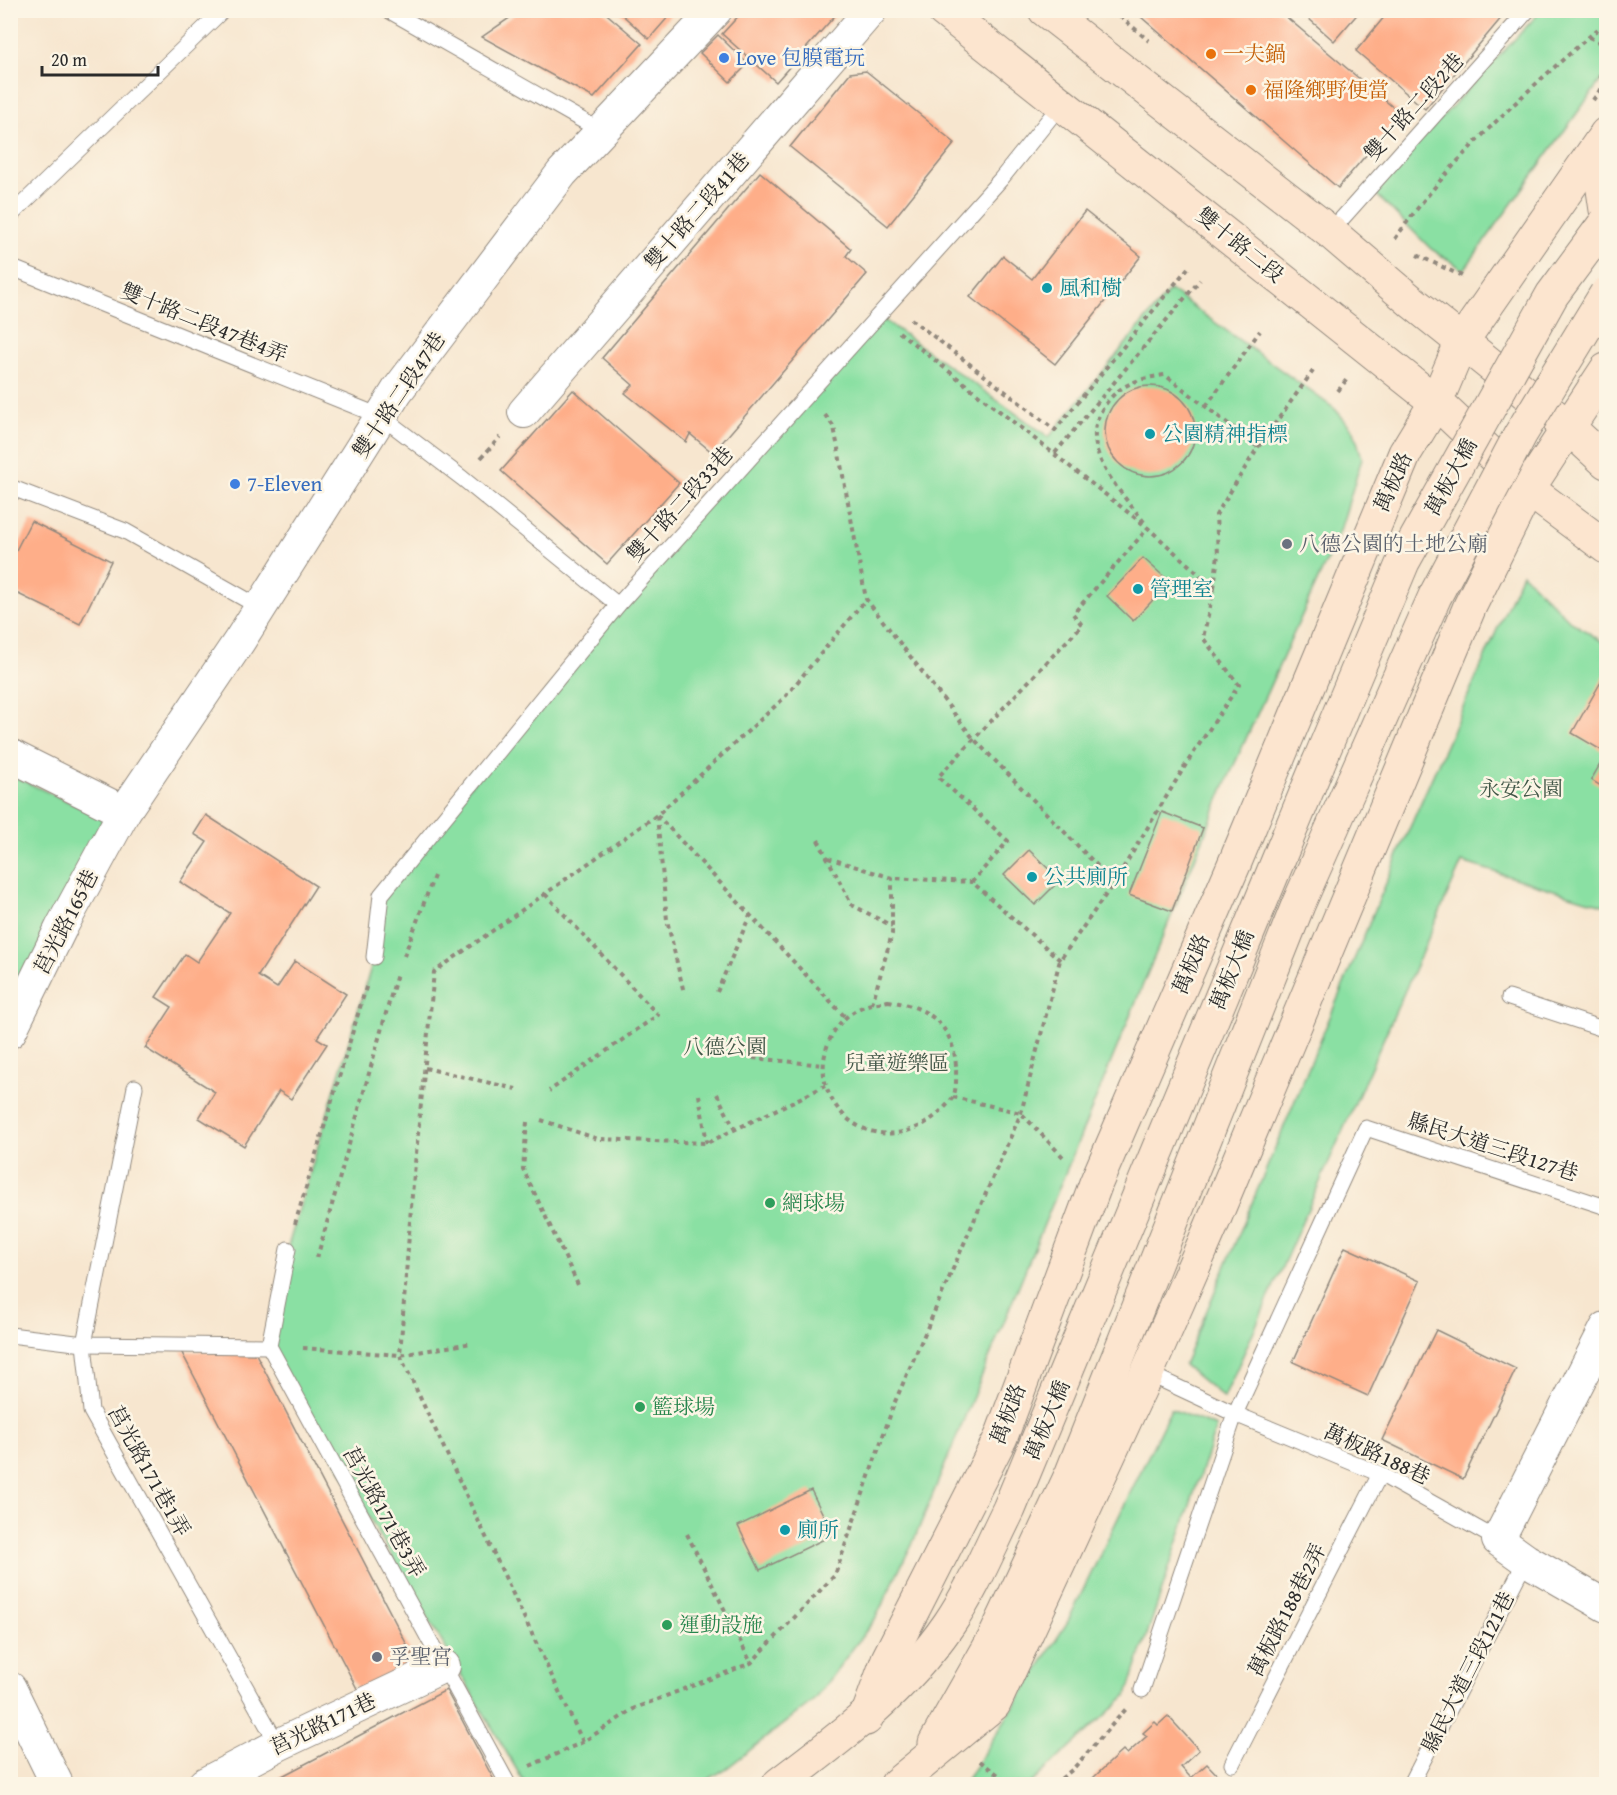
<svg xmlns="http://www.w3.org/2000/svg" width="1617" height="1795" viewBox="0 0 1617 1795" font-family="'Gentium Book Plus','Noto Serif TC',serif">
<rect width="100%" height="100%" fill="#fcf5e5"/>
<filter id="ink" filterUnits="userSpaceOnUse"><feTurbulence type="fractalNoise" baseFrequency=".0167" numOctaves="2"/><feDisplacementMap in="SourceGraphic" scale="12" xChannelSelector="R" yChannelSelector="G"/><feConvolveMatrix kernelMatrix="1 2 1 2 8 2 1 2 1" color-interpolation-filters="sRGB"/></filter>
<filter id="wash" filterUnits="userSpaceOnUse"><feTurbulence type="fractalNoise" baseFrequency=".008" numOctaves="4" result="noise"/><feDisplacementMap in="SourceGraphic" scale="24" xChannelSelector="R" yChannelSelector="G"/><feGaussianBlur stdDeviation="1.35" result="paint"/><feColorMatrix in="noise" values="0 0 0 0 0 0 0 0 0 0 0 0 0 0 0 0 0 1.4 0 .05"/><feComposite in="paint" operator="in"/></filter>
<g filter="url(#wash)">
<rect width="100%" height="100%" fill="#f7e6cf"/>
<g fill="#8ae0a3" stroke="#5a8667" stroke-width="1.5">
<polygon points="1541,11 1606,11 1606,73 1464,270 1431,249 1373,191"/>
<polygon points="1170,290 1335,409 1354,431 1362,458 1340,531 1226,783 914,1540 875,1619 814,1700 727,1768 701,1784 525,1784 269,1346 287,1250 374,957 381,895 618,605 877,315 1049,437"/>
<polygon points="1522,573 1570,621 1606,644 1606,906 1462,862 1224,1398 1184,1365 1400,850"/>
<polygon points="11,775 104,818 11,1009"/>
<polygon points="1171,1409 1216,1427 1127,1695 1030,1784 964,1784 1067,1623"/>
</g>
<g id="blocks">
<g fill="#feae89">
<polygon points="521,10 602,10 642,44 594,98 482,37"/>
<polygon points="617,10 666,10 670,15 649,39"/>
<polygon points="744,10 840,10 776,82 722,34"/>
<polygon points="1133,10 1278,10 1401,114 1338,188"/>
<polygon points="1299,10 1361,10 1334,41"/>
<polygon points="1390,10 1508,10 1425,109 1356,51"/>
<polygon points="718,35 748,64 730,82 700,53"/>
<polygon points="866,71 955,143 888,226 790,147 850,73"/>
<polygon points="760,172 851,249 846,256 867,274 713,453 690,434 686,442 625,393 633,385 602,358"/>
<polygon points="1085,211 1141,256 1055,364 970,297 1003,256 1032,279"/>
<circle cx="1150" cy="431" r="45"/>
<polygon points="573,390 679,483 607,564 501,471"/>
<polygon points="31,521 111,561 80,624 10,590 10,562"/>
<polygon points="1143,558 1170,582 1133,621 1107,596"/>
<polygon points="1606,673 1606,753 1572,733"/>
<polygon points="1606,754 1606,789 1591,780"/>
<polygon points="1162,812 1203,828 1172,911 1129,895"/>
<polygon points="206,815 316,886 258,976 277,988 295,961 346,994 317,1038 327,1044 291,1099 279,1091 244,1146 199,1118 215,1092 145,1048 172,1007 156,997 185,954 197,962 230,913 180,882 207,842 194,834"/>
<polygon points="1029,850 1060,880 1035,905 1004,875"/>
<polygon points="1345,1247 1420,1281 1368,1396 1293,1362"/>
<polygon points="1436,1330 1516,1369 1463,1479 1382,1440"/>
<polygon points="181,1351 256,1354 420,1670 363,1700"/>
<polygon points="811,1490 833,1535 760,1570 738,1526"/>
<polygon points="446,1690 496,1784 267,1784"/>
<polygon points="1168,1716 1199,1750 1181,1767 1191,1778 1207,1764 1226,1784 1094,1784 1097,1782 1093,1778 1123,1750 1127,1754 1147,1736 1143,1733 1155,1722 1158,1725"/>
</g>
</g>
</g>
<g filter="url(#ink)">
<use href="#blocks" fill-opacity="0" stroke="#91887d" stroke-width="1.5"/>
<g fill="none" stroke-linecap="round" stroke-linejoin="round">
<defs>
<g id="lane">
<polyline points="388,10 601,131"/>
<polyline points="10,216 223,10"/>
<polyline points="1330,232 1528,10"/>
<polyline points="10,267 382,417 462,478 618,605"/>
<polyline points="10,487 125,531 261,608"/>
<polyline points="374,957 381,895 618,605 1001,179 1062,103"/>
<polyline points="1509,998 1606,1030"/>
<polyline points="135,1087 84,1344 91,1411 278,1745"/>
<polyline points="288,1249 269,1346 508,1784"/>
<polyline points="10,1335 84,1344 269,1346"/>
<polyline points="1147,1373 1235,1414 1380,1474 1498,1540"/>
<polyline points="1142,1690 1235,1414 1366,1128 1606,1207"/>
<polyline points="1232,1764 1380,1474"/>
<polyline points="1411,1784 1526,1560"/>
</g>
<g id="street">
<polyline points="524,412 871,10"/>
<polyline points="10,755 124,812"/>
<polyline points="10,1032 61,928 124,812 240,640 397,391 562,173 716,10"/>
<polyline points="1606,1328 1498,1540 1526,1560 1606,1606"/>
<polyline points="10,1688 57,1784"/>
<polyline points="204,1784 278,1745 444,1666"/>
</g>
<g id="secondary">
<polyline points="943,10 1436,402 1528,489 1606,547"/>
<polyline points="1045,10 1330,232 1411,301 1567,426 1606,462"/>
<polyline points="1606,155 1602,183 1606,210"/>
<polyline points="866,1719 888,1659 1001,1437 1096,1183 1236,860 1405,453 1436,402 1462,341 1606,134"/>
<polyline points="935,1743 994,1639 1071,1475 1298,905 1354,779"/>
<path d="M779,1784c64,-48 124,-93 170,-160 24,-35 41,-77 60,-115l309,-745"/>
<polyline points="897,1784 994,1704 1147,1373 1211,1227 1470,606 1528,489 1606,370"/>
</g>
</defs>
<use href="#lane" stroke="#91887d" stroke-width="17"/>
<use href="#street" stroke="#91887d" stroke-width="34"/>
<use href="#secondary" stroke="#91887d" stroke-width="35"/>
<g stroke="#91887d" stroke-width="4" stroke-dasharray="4.5 4.5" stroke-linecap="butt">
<polyline points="1113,10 1149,41"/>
<polyline points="1589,37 1606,46"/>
<polyline points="1606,68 1600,76 1606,79"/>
<polyline points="1593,100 1606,81"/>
<path d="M1395,239c57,-83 136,-152 211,-217"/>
<polyline points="1417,255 1462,276"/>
<polyline points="911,319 1055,430 1188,268"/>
<polyline points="1338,391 1347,379"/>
<polyline points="1206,406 1260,331"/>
<polyline points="825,415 834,427 866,599 973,738 1114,883"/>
<polyline points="1055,453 1200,280"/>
<polyline points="481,458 500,437"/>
<path d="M1144,522c-25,-33 -69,-75 -39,-117 14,-21 36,-27 60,-30l93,72"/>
<polyline points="1214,588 1218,554 1216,515 1258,447 1313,371"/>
<polyline points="657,815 846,1018"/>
<polyline points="657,816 667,920 684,993"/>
<polyline points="818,840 852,905 892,926"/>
<polyline points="828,858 892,878 972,882"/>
<polyline points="545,894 658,1015 549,1091"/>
<polyline points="404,956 434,876"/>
<polyline points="1060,960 972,882 1008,841 938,777 1082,625 1073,614 1148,528"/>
<polyline points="717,992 750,915"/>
<path d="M888,1001c39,5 65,23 68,65 0,9 1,23 -3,31 -5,8 -15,17 -23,23 -35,24 -80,16 -100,-24 -16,-32 -1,-77 35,-90 7,-3 16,-3 23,-5z"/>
<polyline points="872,1004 892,934 892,878"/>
<polyline points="753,1058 823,1065"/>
<polyline points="425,1068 516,1089"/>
<polyline points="717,1094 734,1128"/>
<polyline points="699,1095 707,1143"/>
<polyline points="953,1097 1021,1113 1066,1160"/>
<polyline points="541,1120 598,1139 707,1143 825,1086"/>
<polyline points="527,1122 523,1169 579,1287"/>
<polyline points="295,1224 367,984"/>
<polyline points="317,1258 397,974"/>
<polyline points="303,1348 400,1355 472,1343"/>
<polyline points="687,1534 751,1663"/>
<polyline points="583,1742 400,1355 412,1194 434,972 657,815 785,697 866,599"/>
<polyline points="980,1761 1010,1784"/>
<polyline points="530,1766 583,1742 635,1708 751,1663 835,1575 894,1404 1021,1113 1060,960 1114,883 1188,761 1239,685 1203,638 1214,588 1148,528 899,332"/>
<polyline points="1054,1784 1072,1770 1126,1709"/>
</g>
<use href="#lane" stroke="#fff" stroke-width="15"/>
<use href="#street" stroke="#fff" stroke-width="32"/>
<use href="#secondary" stroke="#fce5cf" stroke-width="33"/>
<defs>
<g id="secondary-bridge">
<polyline points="1318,764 1403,562 1552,295 1606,222"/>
<polyline points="1354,779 1435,596 1520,435 1606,294"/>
</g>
</defs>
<use href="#secondary-bridge" stroke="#91887d" stroke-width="35" stroke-linecap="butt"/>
<use href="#secondary-bridge" stroke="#fce5cf" stroke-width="33"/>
</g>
</g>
<g fill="#e8710a" stroke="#fcf5e5" stroke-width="2">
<circle cx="1211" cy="54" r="6"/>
<circle cx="1251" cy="90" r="6"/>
</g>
<g fill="#3f7fe0" stroke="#fcf5e5" stroke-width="2">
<circle cx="724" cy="58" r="6"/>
<circle cx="235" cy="484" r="6"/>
</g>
<g fill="#0f9aa8" stroke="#fcf5e5" stroke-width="2">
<circle cx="1047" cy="288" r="6"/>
<circle cx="1150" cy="434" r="6"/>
<circle cx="1138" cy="589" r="6"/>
<circle cx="1032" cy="877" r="6"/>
<circle cx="785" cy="1530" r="6"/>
</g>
<g fill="#6b7280" stroke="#fcf5e5" stroke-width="2">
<circle cx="1287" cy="544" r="6"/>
<circle cx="377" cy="1657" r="6"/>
</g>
<g fill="#2e9e5b" stroke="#fcf5e5" stroke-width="2">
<circle cx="770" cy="1203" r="6"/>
<circle cx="640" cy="1407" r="6"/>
<circle cx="667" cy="1625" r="6"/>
</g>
<g text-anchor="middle" stroke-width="5" stroke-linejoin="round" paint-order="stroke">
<g font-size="21" fill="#c56008" stroke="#fcf5e5" text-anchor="start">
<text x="1223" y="61">一夫鍋</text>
<text x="1263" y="97">福隆鄉野便當</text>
</g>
<g font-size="21" fill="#366cbe" stroke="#fcf5e5" text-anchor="start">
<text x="736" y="65">Love 包膜電玩</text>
<text x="247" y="491">7-Eleven</text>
</g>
<g font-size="21" fill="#2b2b2b" stroke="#fcf5e5">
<text transform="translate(1414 107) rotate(-48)" y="7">雙十路二段2巷</text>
<text transform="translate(697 211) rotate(-49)" y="7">雙十路二段41巷</text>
<text transform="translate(1240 245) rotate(39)" y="7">雙十路二段</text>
<text transform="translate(204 323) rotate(22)" y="7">雙十路二段47巷4弄</text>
<text transform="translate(399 395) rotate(-56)" y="7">雙十路二段47巷</text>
<text transform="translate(1451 477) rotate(-61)" y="7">萬板大橋</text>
<text transform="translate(1393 482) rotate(-66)" y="7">萬板路</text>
<text transform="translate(680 504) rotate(-48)" y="7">雙十路二段33巷</text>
<text transform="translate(66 922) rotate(-63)" y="7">莒光路165巷</text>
<text transform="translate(1191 964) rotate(-67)" y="7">萬板路</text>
<text transform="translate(1232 970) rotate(-68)" y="7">萬板大橋</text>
<text transform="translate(1493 1147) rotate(18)" y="7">縣民大道三段127巷</text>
<text transform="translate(1008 1414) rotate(-69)" y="7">萬板路</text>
<text transform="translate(1047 1420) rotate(-67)" y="7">萬板大橋</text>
<text transform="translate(1377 1454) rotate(25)" y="7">萬板路188巷</text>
<text transform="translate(149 1471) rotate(61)" y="7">莒光路171巷1弄</text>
<text transform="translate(384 1512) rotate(61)" y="7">莒光路171巷3弄</text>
<text transform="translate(1287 1610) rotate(-63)" y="7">萬板路188巷2弄</text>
<text transform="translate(1468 1672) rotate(-63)" y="7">縣民大道三段121巷</text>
<text transform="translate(323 1724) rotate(-26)" y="7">莒光路171巷</text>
</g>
<g font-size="21" fill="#0d838f" stroke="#fcf5e5" text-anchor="start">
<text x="1059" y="295">風和樹</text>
<text x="1162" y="441">公園精神指標</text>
<text x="1150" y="596">管理室</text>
<text x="1044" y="884">公共廁所</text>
<text x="797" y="1537">廁所</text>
</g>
<g font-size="21" fill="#5b616d" stroke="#fcf5e5" text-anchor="start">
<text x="1299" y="551">八德公園的土地公廟</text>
<text x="389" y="1664">孚聖宮</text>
</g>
<g font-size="21" fill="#435849" stroke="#fcf5e5">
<text x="1521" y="796">永安公園</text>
<text x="725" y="1054">八德公園</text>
<text x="897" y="1070">兒童遊樂區</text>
</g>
<g font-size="21" fill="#27864d" stroke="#fcf5e5" text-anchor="start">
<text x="782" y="1210">網球場</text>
<text x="652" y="1414">籃球場</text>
<text x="679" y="1632">運動設施</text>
</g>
</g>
<rect width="1617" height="1795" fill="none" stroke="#fcf5e5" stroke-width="36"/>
<path d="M42 66v9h116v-9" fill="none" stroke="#2b2b2b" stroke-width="3"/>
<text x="51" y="66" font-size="18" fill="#2b2b2b" stroke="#fcf5e5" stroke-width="4.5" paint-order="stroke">20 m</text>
</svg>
